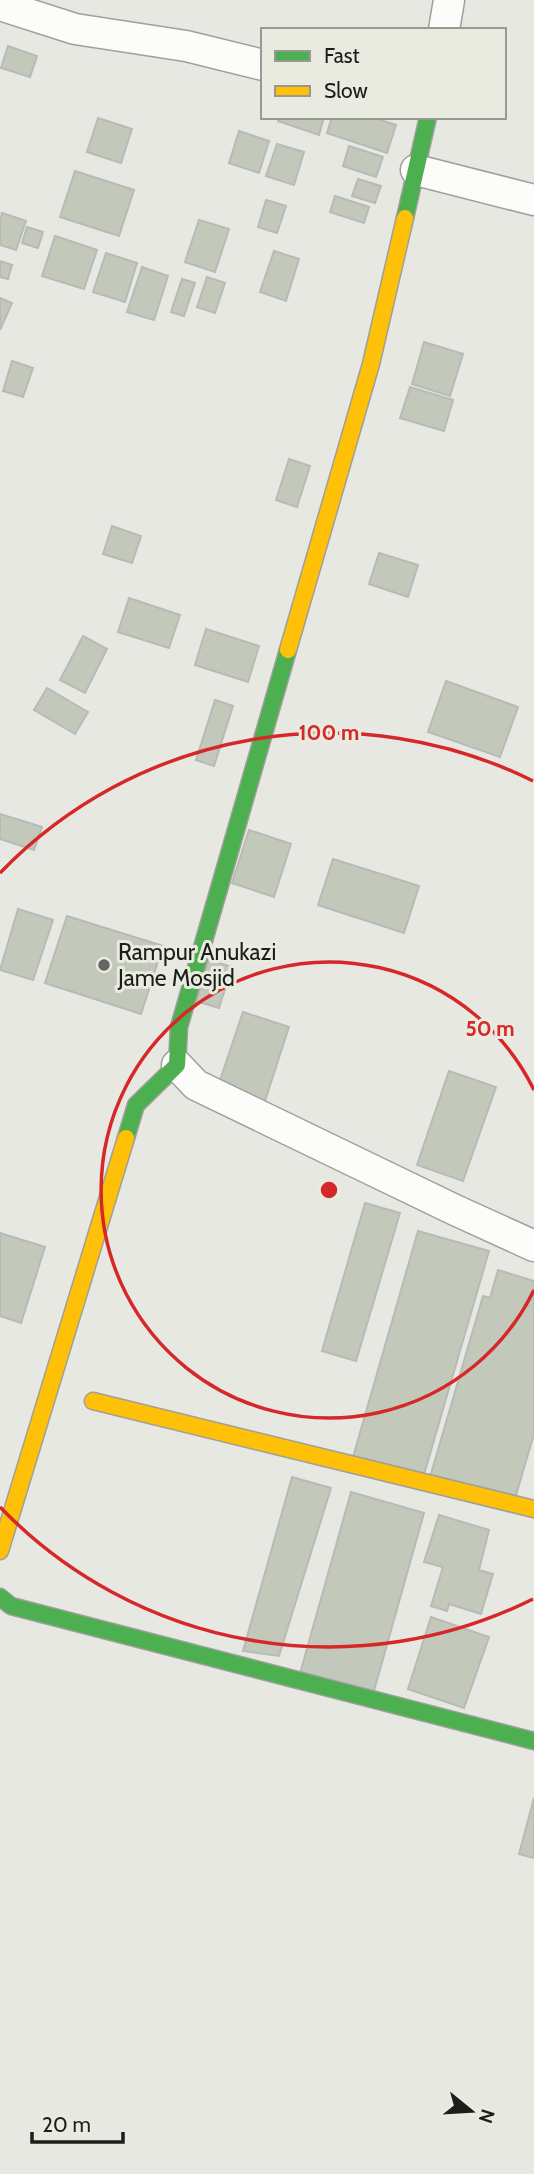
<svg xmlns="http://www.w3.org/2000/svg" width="534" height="2174" viewBox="0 0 534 2174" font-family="Cabin,sans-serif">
<rect width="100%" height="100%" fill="#e8e8e3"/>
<g fill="#c3c9ba" stroke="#b9bab6" stroke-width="2">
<polygon points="8,46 37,56 30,77 1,68"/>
<polygon points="279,117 324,117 319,135 278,121"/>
<polygon points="332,117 371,117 396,125 387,153 327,133"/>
<polygon points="98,118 132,129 121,163 87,152"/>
<polygon points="239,131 269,141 259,173 229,163"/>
<polygon points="277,144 304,152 294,185 266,176"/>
<polygon points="349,146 383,157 376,177 343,166"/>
<polygon points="75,171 134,190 119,236 60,217"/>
<polygon points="358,179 381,186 375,203 352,196"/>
<polygon points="335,196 369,207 364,223 330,212"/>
<polygon points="266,200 286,206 277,233 258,227"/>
<polygon points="2,213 26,221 16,250 0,245 0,221"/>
<polygon points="199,220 229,229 215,272 185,262"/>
<polygon points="27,227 43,232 38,248 22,243"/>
<polygon points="55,236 97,250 84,289 42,276"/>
<polygon points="274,251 299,259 286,301 260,292"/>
<polygon points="106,253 137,263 125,302 93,292"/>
<polygon points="0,261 12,265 8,279 0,277"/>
<polygon points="142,267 168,276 154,320 127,312"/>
<polygon points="207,277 225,283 215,313 197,307"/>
<polygon points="182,279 195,283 184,316 171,312"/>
<polygon points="0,298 12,303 0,330"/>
<polygon points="424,342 463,354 450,396 412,384"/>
<polygon points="12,361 33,368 23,397 3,391"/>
<polygon points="410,387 453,400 444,431 400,418"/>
<polygon points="289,459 310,466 297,507 276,500"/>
<polygon points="112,526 141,536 132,563 103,554"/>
<polygon points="379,553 418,565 408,597 369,584"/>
<polygon points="129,598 180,615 169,648 118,632"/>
<polygon points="206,629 259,646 248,682 195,665"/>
<polygon points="83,636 107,649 85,693 60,680"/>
<polygon points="446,681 518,707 500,757 428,732"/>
<polygon points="47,688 88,712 75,734 34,710"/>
<polygon points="215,700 233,706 214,766 196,760"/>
<polygon points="0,814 42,827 34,850 0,839"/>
<polygon points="249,830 291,844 274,897 232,883"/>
<polygon points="333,859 419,886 404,933 318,905"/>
<polygon points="18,909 53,920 33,980 0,970"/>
<polygon points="67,916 163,946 141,1014 45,983"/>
<polygon points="209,960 232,967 219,1008 196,1001"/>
<polygon points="243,1012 289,1027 264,1104 217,1089"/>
<polygon points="449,1071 496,1087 463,1181 417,1165"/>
<polygon points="365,1203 400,1213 356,1361 322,1351"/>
<polygon points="418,1231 489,1251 423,1478 353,1457"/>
<polygon points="0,1233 45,1247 21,1323 0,1316"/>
<polygon points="498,1270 534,1281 534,1434 514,1502 430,1477 483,1296 490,1298"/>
<polygon points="292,1477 331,1488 279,1656 243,1651"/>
<polygon points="351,1492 424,1513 372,1698 299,1677"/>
<polygon points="439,1515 489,1530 479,1570 493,1574 481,1614 449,1604 447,1611 431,1606 443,1567 424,1562"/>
<polygon points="431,1617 489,1637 464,1708 408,1689"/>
<polygon points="534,1798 534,1858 519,1854"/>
</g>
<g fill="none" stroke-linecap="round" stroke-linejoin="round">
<defs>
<g id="street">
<polyline points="0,5 75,29 186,46 263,65"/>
<polyline points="444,30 449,0"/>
<polyline points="416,170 534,200"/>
<polyline points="177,1065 196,1085 455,1210 534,1246"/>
</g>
<g id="fast">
<polyline points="405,218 428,117"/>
<polyline points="126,1138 136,1105 177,1065 179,1027 288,650"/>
<polyline points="0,1597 11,1606 534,1741"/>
</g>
<g id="slow">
<polyline points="288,650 371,364 405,218"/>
<polyline points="93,1401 534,1509"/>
<polyline points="0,1551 126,1138"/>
</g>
</defs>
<use href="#street" stroke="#9f9f9b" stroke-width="33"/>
<use href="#fast" stroke="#9f9f9b" stroke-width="19"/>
<use href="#slow" stroke="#9f9f9b" stroke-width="19"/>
<use href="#street" stroke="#fcfcfb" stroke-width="30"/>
<use href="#fast" stroke="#4caf50" stroke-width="16"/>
<use href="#slow" stroke="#ffc107" stroke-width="16"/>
</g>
<g fill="none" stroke="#d62828" stroke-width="3.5">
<path d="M534 1290A228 228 0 1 1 534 1090"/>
<path d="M533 1599A457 457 0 0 1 0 1507M0 873A457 457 0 0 1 533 781"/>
</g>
<circle fill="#646460" stroke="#eaebe0" stroke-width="2.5" cx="104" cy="965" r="7"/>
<g text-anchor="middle" stroke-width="6" stroke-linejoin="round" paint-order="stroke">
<g font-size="23" fill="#1d1d19" stroke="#eaebe0" text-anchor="start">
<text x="118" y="960">Rampur Anukazi<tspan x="118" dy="26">Jame Mosjid</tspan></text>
</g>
</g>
<circle cx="329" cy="1190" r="10" fill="#d62828" stroke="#eaebe0" stroke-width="3.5"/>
<g font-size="21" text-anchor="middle" font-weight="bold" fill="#d62828" stroke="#eaebe0" stroke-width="6" stroke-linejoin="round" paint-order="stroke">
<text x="329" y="740">100 m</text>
<text x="490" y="1036">50 m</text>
</g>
<rect x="261" y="28" width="245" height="91" fill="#eaebe0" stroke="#989990" stroke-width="2"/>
<rect x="275" y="51" width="35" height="10" fill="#4caf50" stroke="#989990" stroke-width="2"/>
<text x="324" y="63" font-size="21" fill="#1d1d19">Fast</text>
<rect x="275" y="86" width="35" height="10" fill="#ffc107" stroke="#989990" stroke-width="2"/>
<text x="324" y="98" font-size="21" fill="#1d1d19">Slow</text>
<g transform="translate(471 2111) rotate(108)" stroke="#eaebe0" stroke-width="5" paint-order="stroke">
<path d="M0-5L12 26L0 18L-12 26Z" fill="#1d1d19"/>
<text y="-10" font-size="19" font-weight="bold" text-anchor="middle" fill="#1d1d19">N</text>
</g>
<path d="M32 2132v10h91v-10" fill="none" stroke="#1d1d19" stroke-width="3.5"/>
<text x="42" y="2132" font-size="21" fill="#1d1d19" stroke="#eaebe0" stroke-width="5" paint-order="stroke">20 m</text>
</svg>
